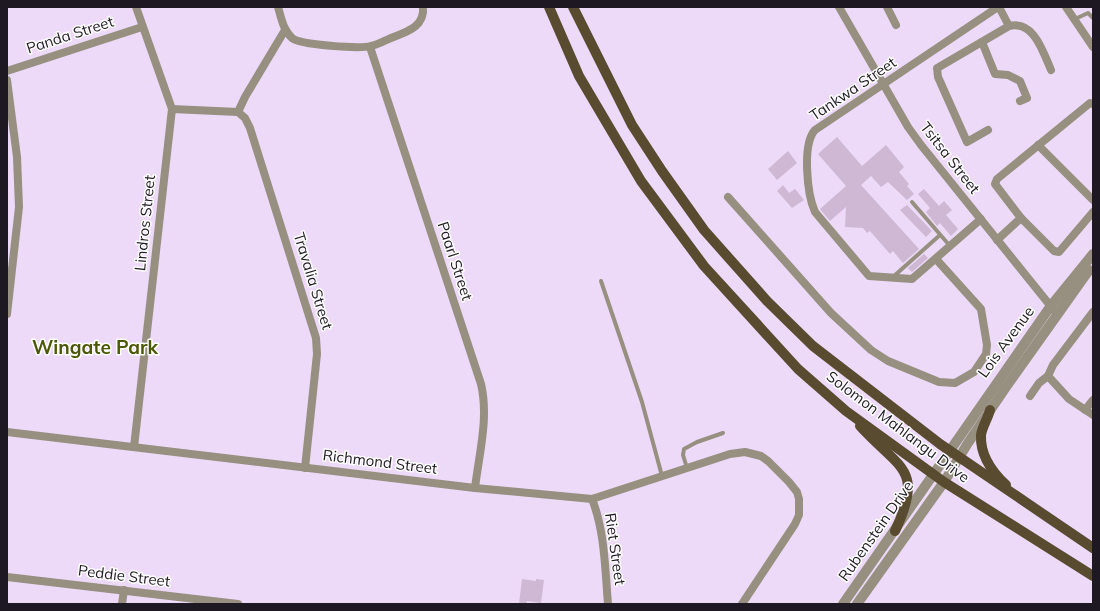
<svg xmlns="http://www.w3.org/2000/svg" width="1100" height="611" viewBox="0 0 1100 611" font-family="Mulish,sans-serif">
<rect width="100%" height="100%" fill="#eddaf9"/>
<g fill="#ceb8d4">
<polygon points="837,137 862,166 886,145 904,167 899,172 909,184 907,186 914,194 907,200 888,182 881,187 871,176 861,185 919,249 903,263 893,251 890,254 870,231 867,233 863,228 845,227 846,207 830,221 820,209 846,186 818,154"/>
<polygon points="788,151 797,163 777,180 768,169"/>
<polygon points="783,185 789,193 795,189 804,200 792,208 777,191"/>
<polygon points="924,189 939,206 944,201 952,210 946,215 958,229 951,236 940,223 937,226 926,212 930,208 918,194"/>
<polygon points="907,205 932,231 926,237 900,210"/>
<polygon points="924,254 928,258 912,272 908,268"/>
<polygon points="522,579 536,581 536,579 544,580 541,603 527,601 526,604 519,604"/>
</g>
<g fill="none" stroke-linecap="round" stroke-linejoin="round">
<g stroke="#978f7f" stroke-width="4">
<polyline points="1075,19 1088,13 1093,18"/>
<polyline points="912,202 950,246"/>
<polyline points="894,276 940,235"/>
<polyline points="601,281 642,402 662,476"/>
<polyline points="687,468 683,455 684,449 697,442 723,433"/>
</g>
<g stroke="#978f7f" stroke-width="8">
<path d="M278,7c3,10 5,23 14,31 8,7 68,11 79,8 6,-1 13,-5 20,-8 15,-6 34,-11 32,-31"/>
<polyline points="839,7 908,127 921,145 1057,314"/>
<polyline points="887,7 896,25"/>
<polyline points="999,7 1009,26"/>
<polyline points="1066,7 1093,47"/>
<polyline points="982,42 995,74 1008,75 1020,81 1027,98 1020,101"/>
<path d="M370,47l111,337c8,34 -2,70 -6,104"/>
<polyline points="7,71 142,27"/>
<polyline points="7,80 17,157 19,207 7,314"/>
<polyline points="172,109 238,112 245,97 285,30"/>
<polyline points="238,112 245,118 250,128 316,338 317,354 305,468"/>
<path d="M988,130l-21,12 -29,-65 -1,-9 2,-1 70,-41c25,-6 34,26 42,44"/>
<polyline points="1038,145 1093,200"/>
<polyline points="728,197 831,313 871,350 888,361 939,382 955,383 974,372 986,354 987,345 981,309 936,259"/>
<polyline points="1021,218 1054,251 1059,252 1093,212"/>
<path d="M981,219l-69,60 -43,-3 -54,-64c-8,-18 -13,-68 0,-82l183,-123"/>
<polyline points="997,240 1021,218 995,184 997,179 1090,103 1093,104"/>
<polyline points="1048,376 1069,399 1093,415"/>
<polyline points="1030,396 1039,383 1048,376 1053,365 1093,312"/>
<polyline points="1085,410 1093,400"/>
<polyline points="7,432 475,488 592,499 730,454 745,452 761,456 768,461 789,482 797,492 799,499 799,515 795,524 742,604"/>
<polyline points="134,447 172,109 136,7"/>
<path d="M592,499c13,33 13,70 16,105"/>
<polyline points="7,577 238,604"/>
<polyline points="122,604 124,590"/>
</g>
<g stroke="#978f7f" stroke-width="10">
<polyline points="843,604 1050,307 1093,254"/>
<polyline points="857,604 944,482 968,443 1006,387 1089,270"/>
</g>
<g stroke="#594b2f" stroke-width="10">
<polyline points="549,7 579,76 641,181 704,266 798,369 846,411 944,482 1093,576"/>
<polyline points="573,7 632,125 662,171 704,230 767,301 813,346 940,444 1093,548"/>
<path d="M990,410c-2,8 -8,17 -9,25 -1,20 11,37 25,50"/>
<path d="M860,426c39,43 65,42 35,105"/>
</g>
</g>
<g text-anchor="middle" stroke-width="3" stroke-linejoin="round" paint-order="stroke">
<g font-size="15" fill="#1e1822" stroke="#fff">
<text transform="translate(70 35) rotate(-18)" y="5">Panda Street</text>
<text transform="translate(853 89) rotate(-34)" y="5">Tankwa Street</text>
<text transform="translate(950 158) rotate(52)" y="5">Tsitsa Street</text>
<text transform="translate(145 223) rotate(-84)" y="5">Lindros Street</text>
<text transform="translate(455 261) rotate(72)" y="5">Paarl Street</text>
<text transform="translate(313 281) rotate(73)" y="5">Travalia Street</text>
<text transform="translate(1006 342) rotate(-54)" y="5">Lois Avenue</text>
<text transform="translate(898 427) rotate(37)" y="5">Solomon Mahlangu Drive</text>
<text transform="translate(380 462) rotate(7)" y="5">Richmond Street</text>
<text transform="translate(876 531) rotate(-55)" y="5">Rubenstein Drive</text>
<text transform="translate(615 549) rotate(82)" y="5">Riet Street</text>
<text transform="translate(124 576) rotate(7)" y="5">Peddie Street</text>
</g>
<g font-size="19" font-weight="bold" fill="#4b5702" stroke="#fff">
<text x="95" y="354">Wingate Park</text>
</g>
</g>
<rect width="1100" height="611" fill="none" stroke="#1e1822" stroke-width="16"/>
</svg>
